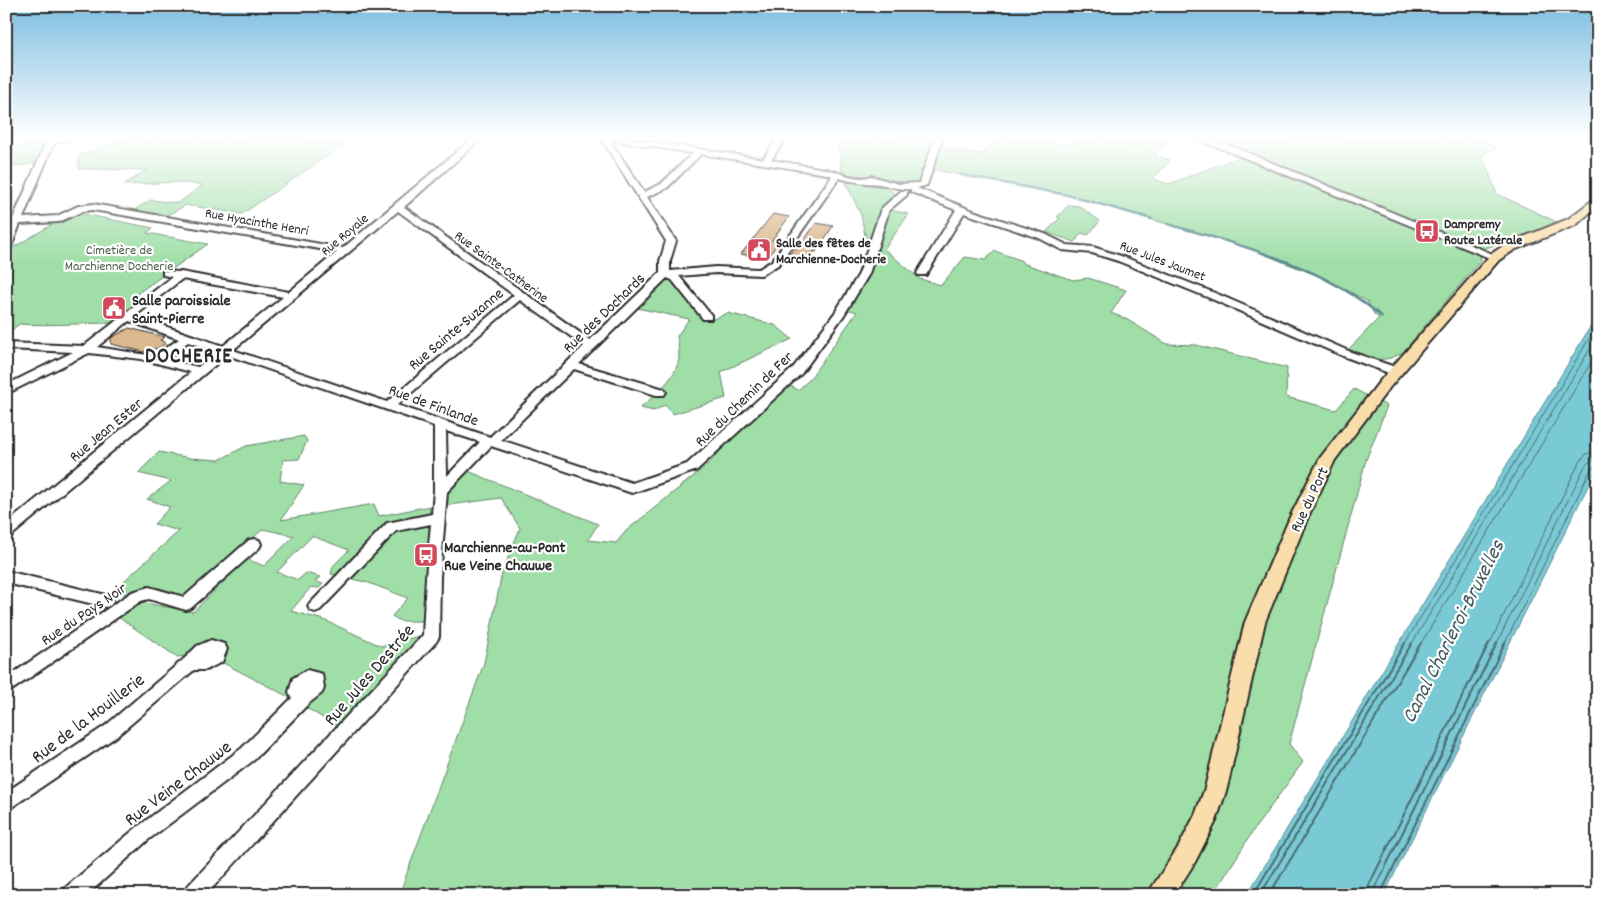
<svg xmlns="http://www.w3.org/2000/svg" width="1604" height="901" viewBox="0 0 1604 901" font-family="Dekko,sans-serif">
<rect width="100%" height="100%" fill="#fff"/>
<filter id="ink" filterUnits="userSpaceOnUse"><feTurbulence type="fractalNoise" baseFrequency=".02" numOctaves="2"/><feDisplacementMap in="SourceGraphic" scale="10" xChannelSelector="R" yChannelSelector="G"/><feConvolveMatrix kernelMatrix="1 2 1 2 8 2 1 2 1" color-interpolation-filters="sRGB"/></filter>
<g filter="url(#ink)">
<g fill="#9fdea7" stroke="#658469">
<polygon points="119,138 305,138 343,145 242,214 186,205 160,219 129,213 151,200 178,203 203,185 173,182 123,185 147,170 79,169 79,156 124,139"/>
<polygon points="837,138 936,138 919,183 916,184 842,173"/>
<path d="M999,138h32l37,7c18,-15 46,-4 68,0l11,-7h24l-17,17 16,5 -17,19 16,5 76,-29 -46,-17h286l11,10 -14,7 15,39 62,29 -76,26 -198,-78 195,82 1,7 -78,92c-19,13 -36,6 -56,-1l32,-33 -5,-4 -7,-13 -41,-22 -78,-31 -175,-52 -137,-26 -6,-5 12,-17 41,6 5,-8z"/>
<polygon points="49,142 37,163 6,168 6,148"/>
<polygon points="851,182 888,188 895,194 880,208 868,251 861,215 846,183"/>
<polygon points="1069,205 1079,206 1100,221 1088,235 1081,233 1075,242 1046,232 1060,218 1057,217"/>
<polygon points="885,209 909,214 884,249 920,279 941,285 965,257 985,260 995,251 1020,260 1025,264 1073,280 1088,278 1126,290 1111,313 1126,319 1167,344 1196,345 1287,368 1286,397 1336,410 1354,389 1387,406 1366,460 1289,744 1303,762 1253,831 1213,895 399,895 484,663 502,573 520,528 501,498 442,506 446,490 468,471 598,524 588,540 616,543 626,531 706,466 785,383 798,390 809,380 857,312 843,308 858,287"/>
<path d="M73,212l80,16 -6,5 61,11 -73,51 13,3 -30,25c-34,0 -66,3 -99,1l-13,11v-83z"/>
<path d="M665,274l11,4 35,42 17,-7 47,12 17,14 -71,33 5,26 -53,16 -8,-9 -11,6 -14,-3c14,-12 39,-32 39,-52 0,-7 -1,-14 -2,-20l12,-17 -57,-12z"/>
<path d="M178,346l30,10c-12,8 -22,3 -37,0l3,-3 -4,-1z"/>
<path d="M304,436l3,5 -8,18 -16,1 -3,21 24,4 -23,35 93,-16 5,12 51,-10 -4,115h-26l-8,-5 16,-18 -39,-15 -38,-9 2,-8 16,-16 -37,-14 -35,36 21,8 8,-7 14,4 -5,4 8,3 -4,4 -8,-1 -20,24 33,9 57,26 42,-11 -85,92 -53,-32 -79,-41 -29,3 -59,-40 22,-15 53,10 54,-53 17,7 30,-30 -31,-7 -77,69c-19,-7 -40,-20 -56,-3l-17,-4 66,-60 -25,-7 16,-17 -23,-8 24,-18 -33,-8 21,-21 31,6 29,2 27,-14z"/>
</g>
<polygon fill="#7acad6" stroke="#5a8a92" points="1598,314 1598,466 1384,895 1247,895"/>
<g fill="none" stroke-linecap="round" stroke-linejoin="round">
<g stroke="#4b6b6f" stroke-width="1">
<polyline points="1404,645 1598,324"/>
<polyline points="1411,645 1598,336"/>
<polyline points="1420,645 1598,351"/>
<polyline points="1489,645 1579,463 1586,454 1598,451"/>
<polyline points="1496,645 1585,466 1591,460 1598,459"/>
<polyline points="1504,645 1591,469 1598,465"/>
</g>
<g stroke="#4b6b6f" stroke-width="2">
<polyline points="1253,895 1405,643"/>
<polyline points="1260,895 1412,643"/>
<polyline points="1269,895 1421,643"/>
<polyline points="1367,895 1369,885 1489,643"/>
<polyline points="1374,895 1375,888 1497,643"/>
<polyline points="1380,895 1505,643"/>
</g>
<g stroke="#5a8a92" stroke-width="2.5">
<polyline points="961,175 1073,196"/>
<polyline points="1078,198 1152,219"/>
<path d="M1168,224c75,22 154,41 214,93"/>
</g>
</g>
<g fill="#dcb88e" stroke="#2b2b2b">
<polygon points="773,214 789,217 772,240 779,242 766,259 741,254"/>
<polygon points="816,223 833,226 816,252 813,252 805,265 785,261 794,248 798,249"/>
<polygon points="129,328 165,337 160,340 166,343 157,349 149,348 144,352 111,344 111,338"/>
</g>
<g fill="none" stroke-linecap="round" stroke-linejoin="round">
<defs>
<g id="minor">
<path d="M51,138h23l-18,4 -4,5 -29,71 34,-2 21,-10 15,-2 250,44 130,-110h9l-78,69 186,133 70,-67v-12l6,-20 -64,-101 1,-2h24l136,21 15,-21h8l-15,22c18,3 36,6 54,9 15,3 32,13 46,7l28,8 20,-1 16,-45h8l-16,47 -10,3 59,24 69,22 22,11 26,2 31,10 91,36 136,59 50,17 2,3 -6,4 -54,-20 -136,-59 -89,-36 -26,-8 -30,-3 -23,-12 -75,-25 -38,62h-8l-1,-2 39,-63 -45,-18v-3c-12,1 -21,-3 -32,-5 -14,-1 -27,-2 -40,-6l-61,87 -17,10 -45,-2 -37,3 32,39v4h-8l-31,-39 -5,-2 -88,86 85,25 2,3 -2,3h-8l-82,-26 -73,71 131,43 55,-19 106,-96 41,-54 25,-40 22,-65 20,-18h6v4l-18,15 -20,64 -25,41 -43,59 -104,96 -65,23 -141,-47 -44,46 -7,85 -1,60 -3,5 -230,253h-22l2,-7 237,-253 3,-58 5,-53 -35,7 -76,79 -5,2 -5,-2 -2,-4 79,-83 45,-9 2,-23v-65l-207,-71 -216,181 -5,1v-13l185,-152 -50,-13 -52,-6 -83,41v-9l67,-33 -67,-3v-6l78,3 88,-69 -9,-2v-4l18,1 108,20 48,-40 -244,-42 -10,1 -24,11 -39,2 -9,23 -5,3v-15l38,-88zM610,140l83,13 -32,31 -17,8zM701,154l126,20 5,2 -60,85 -13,8 -43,-2 -46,4v-10l6,-20 -29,-44 20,-9zM398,211l116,84 -127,107 -154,-52zM182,279l101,18 -60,49 -88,-30zM520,300l64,46 -94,91 -93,-32zM129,321l50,18 -25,17 -57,-9zM188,342l28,10 -18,15 -33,-8zM446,431l34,11 -33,34z"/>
<polygon points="1192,138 1204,138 1229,145 1500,257 1495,260 1492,259 1223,149"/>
<polygon points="254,539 259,540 261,544 259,548 191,608 186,610 149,599 141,601 6,694 6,678 132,592 149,587 184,597 249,540"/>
<polygon points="6,571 106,595 111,597 113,601 111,605 106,607 6,583"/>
<polygon points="211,640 224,644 227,649 222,662 206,670 194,670 117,736 6,811 6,792 105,726 185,658 197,646"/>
<polygon points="307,670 322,674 324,688 322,693 308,704 254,760 148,840 87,895 63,895 65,888 136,828 242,748 292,698 289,692 293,678"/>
</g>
<polygon id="major" points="1598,196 1598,205 1576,225 1514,250 1499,260 1390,387 1335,460 1308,517 1265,622 1227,788 1216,821 1195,862 1174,895 1147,895 1179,846 1195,815 1205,788 1245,622 1290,517 1320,458 1380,381 1491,254 1506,244 1568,219"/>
</defs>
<use href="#minor" stroke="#2b2b2b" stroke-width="4"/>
<use href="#major" stroke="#2b2b2b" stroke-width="4"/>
<use href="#minor" fill="#fff" fill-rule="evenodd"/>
<use href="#major" fill="#f9deab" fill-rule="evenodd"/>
</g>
</g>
<linearGradient id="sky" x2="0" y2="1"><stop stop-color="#7cbde1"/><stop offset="0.52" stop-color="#fff"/><stop offset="1" stop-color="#fff" stop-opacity="0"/></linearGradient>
<rect width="1604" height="264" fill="url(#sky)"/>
<defs>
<symbol id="bus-square" viewBox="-11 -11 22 22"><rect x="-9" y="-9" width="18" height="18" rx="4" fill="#d1495b" stroke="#fff"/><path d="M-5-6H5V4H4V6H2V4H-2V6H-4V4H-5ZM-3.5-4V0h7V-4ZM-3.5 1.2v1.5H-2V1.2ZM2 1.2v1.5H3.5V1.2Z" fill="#fff"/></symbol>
<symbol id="civic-square" viewBox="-11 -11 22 22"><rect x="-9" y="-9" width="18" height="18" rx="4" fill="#d1495b" stroke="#fff"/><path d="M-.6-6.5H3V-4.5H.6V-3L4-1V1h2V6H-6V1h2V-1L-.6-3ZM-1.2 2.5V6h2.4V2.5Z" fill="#fff"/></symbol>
</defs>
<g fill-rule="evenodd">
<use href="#bus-square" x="1413" y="217" width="28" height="28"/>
<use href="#civic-square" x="745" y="236" width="28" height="28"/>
<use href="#civic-square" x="100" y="294" width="28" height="28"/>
<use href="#bus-square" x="412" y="541" width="28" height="28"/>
</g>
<g text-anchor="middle" stroke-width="4.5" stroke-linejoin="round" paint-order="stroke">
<g font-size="14" fill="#2b2b2b" stroke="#fff">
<text transform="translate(257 221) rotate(10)" y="5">Rue Hyacinthe Henri</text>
<text transform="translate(344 234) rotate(-40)" y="5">Rue Royale</text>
<text transform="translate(1163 260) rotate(21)" y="5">Rue Jules Jaumet</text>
<text transform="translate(502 266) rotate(36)" y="5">Rue Sainte-Catherine</text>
</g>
<g font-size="14" font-weight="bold" fill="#2b2b2b" stroke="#fff" text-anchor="start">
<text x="1444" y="228">Dampremy<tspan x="1444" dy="16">Route Latérale</tspan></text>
<text x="776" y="247">Salle des fêtes de<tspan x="776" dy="16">Marchienne-Docherie</tspan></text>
</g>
<g font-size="14" fill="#4e6150" stroke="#fff">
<text x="119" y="254">Cimetière de<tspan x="119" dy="16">Marchienne Docherie</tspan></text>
</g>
<g font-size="16" font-weight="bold" fill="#2b2b2b" stroke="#fff" text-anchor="start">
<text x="132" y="305">Salle paroissiale<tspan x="132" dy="18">Saint-Pierre</tspan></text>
<text x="444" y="552">Marchienne-au-Pont<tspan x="444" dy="18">Rue Veine Chauwe</tspan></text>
</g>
<g font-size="16" fill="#2b2b2b" stroke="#fff">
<text transform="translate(603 312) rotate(-44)" y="6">Rue des Dochards</text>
<text transform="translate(455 328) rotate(-40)" y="6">Rue Sainte-Suzanne</text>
<text transform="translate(743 398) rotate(-44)" y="6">Rue du Chemin de Fer</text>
<text transform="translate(434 404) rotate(20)" y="6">Rue de Finlande</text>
<text transform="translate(105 429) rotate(-40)" y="6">Rue Jean Ester</text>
<text transform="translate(1308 499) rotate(-65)" y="6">Rue du Port</text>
<text transform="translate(83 613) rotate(-34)" y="6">Rue du Pays Noir</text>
</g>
<g font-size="19" fill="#2b2b2b" stroke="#fff">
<text transform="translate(368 674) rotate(-49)" y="7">Rue Jules Destrée</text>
<text transform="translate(87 717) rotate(-37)" y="7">Rue de la Houillerie</text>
<text transform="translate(177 782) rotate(-37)" y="7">Rue Veine Chauwe</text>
</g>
<g font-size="21" font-weight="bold" letter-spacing="1" fill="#2b2b2b" stroke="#fff">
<text x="189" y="362">DOCHERIE</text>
</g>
<g font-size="21" font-style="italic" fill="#435b5e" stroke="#fff">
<text transform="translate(1452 631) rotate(-63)" y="7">Canal Charleroi-Bruxelles</text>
</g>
</g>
<rect width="1604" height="901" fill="none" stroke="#fff" stroke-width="25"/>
<rect x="12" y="12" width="1579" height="876" fill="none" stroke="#2b2b2b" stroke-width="2" filter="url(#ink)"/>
</svg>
